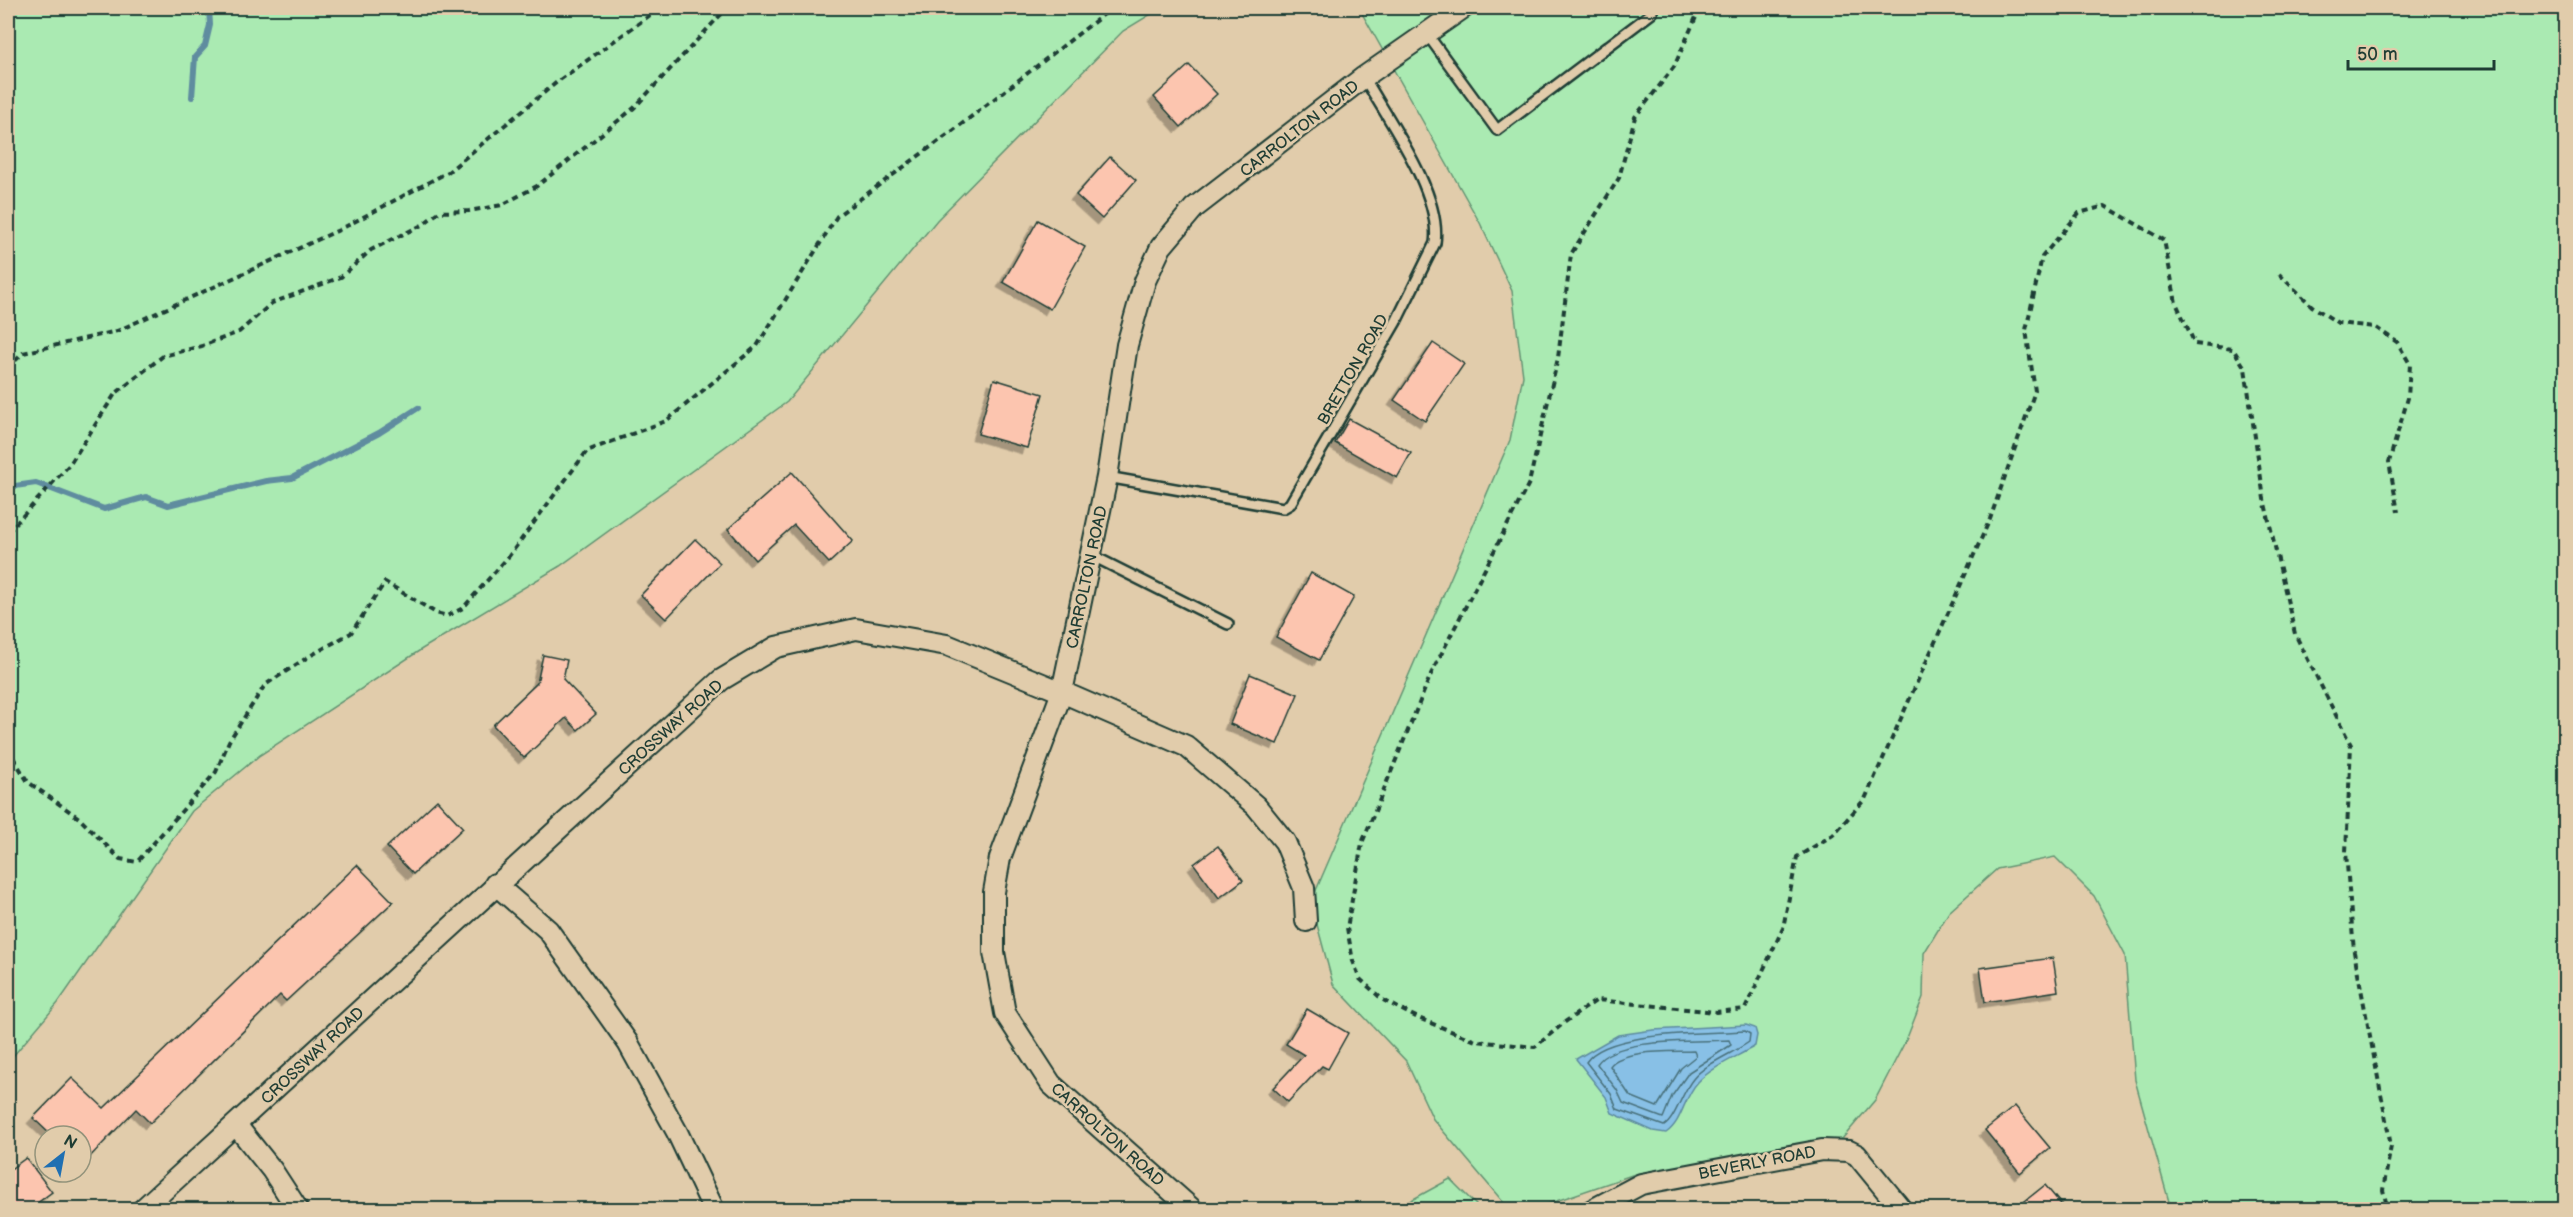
<svg xmlns="http://www.w3.org/2000/svg" width="2573" height="1217" viewBox="0 0 2573 1217" font-family="'Balsamiq Sans',sans-serif">
<defs>
<filter id="shadow"><feDropShadow dx="-5.5" dy="5.5" stdDeviation="0" flood-color="#0004"/></filter>
</defs>
<rect width="100%" height="100%" fill="#e1ccab"/>
<filter id="ink" filterUnits="userSpaceOnUse"><feTurbulence type="fractalNoise" baseFrequency=".0167" numOctaves="2"/><feDisplacementMap in="SourceGraphic" scale="12" xChannelSelector="R" yChannelSelector="G"/><feConvolveMatrix kernelMatrix="1 2 1 2 8 2 1 2 1" color-interpolation-filters="sRGB"/></filter>
<g filter="url(#ink)">
<g fill="#aaeab2" stroke="#649473" stroke-width="1.5">
<polygon points="8,8 1161,8 1123,31 937,220 787,402 560,566 422,649 260,755 192,811 58,1003 8,1062"/>
<polygon points="1359,8 2565,8 2565,1209 2171,1209 2135,1080 2125,955 2094,896 2055,857 1997,869 1949,912 1924,953 1923,997 1907,1038 1875,1100 1842,1139 1632,1175 1533,1209 1509,1209 1433,1119 1406,1061 1333,984 1311,902 1510,440 1523,376 1512,291 1480,223"/>
<polygon points="1450,1179 1480,1209 1395,1209"/>
</g>
<path fill="#88c0e6" stroke="#5e8c9f" stroke-width="1.5" d="M1746,1025l9,3 2,7 -2,11c-18,11 -43,21 -57,36 -15,16 -15,39 -32,51l-13,-2 -41,-18 -6,-16 -30,-38 42,-24 35,-5z"/>
<g fill="none" stroke-linecap="round" stroke-linejoin="round">
<g stroke="#49717b" stroke-width="1.5">
<path d="M1745,1031l5,3 -1,8c-17,12 -43,21 -56,37 -11,13 -18,41 -29,47l-47,-17 -6,-15 -25,-32c21,-32 122,-28 159,-31z"/>
<path d="M1729,1040l2,5 -42,27 -17,24 -9,22 -40,-15 -6,-13 -20,-26c17,-27 102,-22 132,-24z"/>
<path d="M1694,1051l2,5 -15,12 -24,39 -27,-11 -20,-30c12,-17 64,-14 84,-15z"/>
</g>
<g stroke="#5e8c9f" stroke-width="6">
<polyline points="192,97 195,57 205,46 210,25 209,8"/>
<polyline points="8,487 36,483 104,509 146,497 168,505 266,481 292,478 379,433 418,408"/>
</g>
</g>
<g fill="#fcc5af" stroke="#1f3d34" stroke-width="1.5" filter="url(#shadow)">
<polygon points="1189,65 1217,94 1181,127 1154,97"/>
<polygon points="1110,157 1136,180 1102,219 1076,195"/>
<polygon points="1038,220 1085,247 1050,309 1003,282"/>
<polygon points="1433,343 1464,364 1425,421 1394,400"/>
<polygon points="994,379 1043,394 1027,448 978,434"/>
<polygon points="1349,419 1411,453 1397,478 1335,443"/>
<polygon points="792,472 853,541 829,563 794,525 755,560 728,529"/>
<polygon points="695,539 720,563 666,619 641,595"/>
<polygon points="1311,573 1354,597 1319,660 1276,637"/>
<polygon points="543,655 567,660 563,679 596,714 578,730 566,718 524,758 493,725 537,683"/>
<polygon points="1250,674 1298,694 1277,744 1230,724"/>
<polygon points="437,800 463,828 413,874 387,847"/>
<polygon points="1218,846 1243,880 1219,898 1194,864"/>
<polygon points="357,865 393,902 286,1001 280,995 150,1123 136,1109 81,1166 81,1136 52,1136 33,1118 72,1078 104,1108"/>
<polygon points="2053,958 2058,991 1985,1002 1980,968"/>
<polygon points="1307,1009 1348,1033 1328,1069 1322,1066 1288,1102 1273,1088 1304,1055 1286,1044"/>
<polygon points="2015,1106 2050,1148 2020,1173 1985,1130"/>
<polygon points="26,1158 52,1192 29,1209 8,1209 8,1171"/>
<polygon points="2045,1185 2065,1209 2015,1209"/>
</g>
<g fill="none" stroke-linecap="round" stroke-linejoin="round">
<defs>
<g id="lane">
<polyline points="1427,34 1497,130 1652,13 1651,8"/>
<path d="M1107,477l176,31 7,-4 107,-184 38,-77c7,-50 -47,-123 -71,-166"/>
<polyline points="1091,555 1228,624"/>
</g>
<g id="street">
<polyline points="495,884 548,930 628,1043 677,1132 714,1210"/>
<polyline points="236,1125 272,1170 298,1210"/>
<polyline points="142,1210 721,680 776,647 856,629 947,645 1062,692 1186,746 1256,806 1285,842 1304,888 1306,921"/>
<polyline points="1193,1210 1051,1084 1005,1013 994,952 994,892 1000,858 1062,692 1107,477 1127,345 1145,281 1161,247 1194,208 1364,77 1463,8"/>
<polyline points="1592,1210 1641,1184 1822,1150 1849,1151 1857,1155 1902,1210"/>
</g>
</defs>
<use href="#lane" stroke="#1f3d34" stroke-width="14"/>
<use href="#street" stroke="#1f3d34" stroke-width="24"/>
<g stroke="#1f3d34" stroke-width="4" stroke-dasharray="6 4.5" stroke-linecap="butt">
<polyline points="1700,8 1674,67 1635,117 1619,178 1571,254 1558,358 1529,483 1431,674 1362,843 1347,928 1353,961 1360,979 1383,1000 1418,1018 1476,1041 1535,1047 1565,1022 1597,1000 1716,1012 1745,1009 1783,928 1797,857 1833,835 1865,799 1990,519 2035,391 2026,330 2042,257 2079,213 2105,206 2164,240 2176,303 2195,344 2233,349 2245,368 2264,499 2295,634 2351,745 2346,852 2354,952 2391,1146 2383,1190 2388,1210"/>
<polyline points="2279,274 2312,306 2338,323 2375,327 2397,342 2410,364 2408,398 2389,462 2398,512"/>
<polyline points="8,368 23,353 117,331 339,230 448,172 557,82 660,8"/>
<polyline points="8,532 70,464 115,394 163,356 202,346 239,332 272,303 341,277 371,250 422,225 439,212 469,211 502,205 537,186 634,108 727,8"/>
<polyline points="8,749 28,782 79,818 120,859 137,862 216,772 229,741 265,685 308,657 351,633 385,582 436,613 447,616 463,608 509,556 587,451 666,421 757,346 837,216 954,130 1112,8"/>
</g>
<use href="#lane" stroke="#e1ccab" stroke-width="9"/>
<use href="#street" stroke="#e1ccab" stroke-width="20"/>
</g>
</g>
<g text-anchor="middle" stroke-width="5" stroke-linejoin="round" paint-order="stroke">
<g font-size="16" fill="#1f3d34" stroke="#e1ccab">
<text transform="translate(1299 128) rotate(-38)" y="6">CARROLTON ROAD</text>
<text transform="translate(1352 369) rotate(-60)" y="6">BRETTON ROAD</text>
<text transform="translate(1086 577) rotate(-78)" y="6">CARROLTON ROAD</text>
<text transform="translate(670 727) rotate(-42)" y="6">CROSSWAY ROAD</text>
<text transform="translate(312 1055) rotate(-43)" y="6">CROSSWAY ROAD</text>
<text transform="translate(1108 1134) rotate(42)" y="6">CARROLTON ROAD</text>
<text transform="translate(1757 1162) rotate(-11)" y="6">BEVERLY ROAD</text>
</g>
</g>
<rect width="2573" height="1217" fill="none" stroke="#e1ccab" stroke-width="30"/>
<rect x="15" y="15" width="2543" height="1187" fill="none" stroke="#1f3d34" stroke-width="2" filter="url(#ink)"/>
<g transform="translate(63 1154) rotate(31)"><circle r="28" fill="#e1ccab" stroke="#93937b" stroke-width="1.5"/>
<path d="M0-4.5L10 22L0 15L-10 22Z" fill="#1f6fb2"/>
<text y="-9" font-size="16" font-weight="bold" text-anchor="middle" fill="#1f3d34">N</text>
</g>
<path d="M2348 60v9h146v-9" fill="none" stroke="#1f3d34" stroke-width="3"/>
<text x="2357" y="60" font-size="18" fill="#1f3d34" stroke="#e1ccab" stroke-width="4.5" paint-order="stroke">50 m</text>
</svg>
